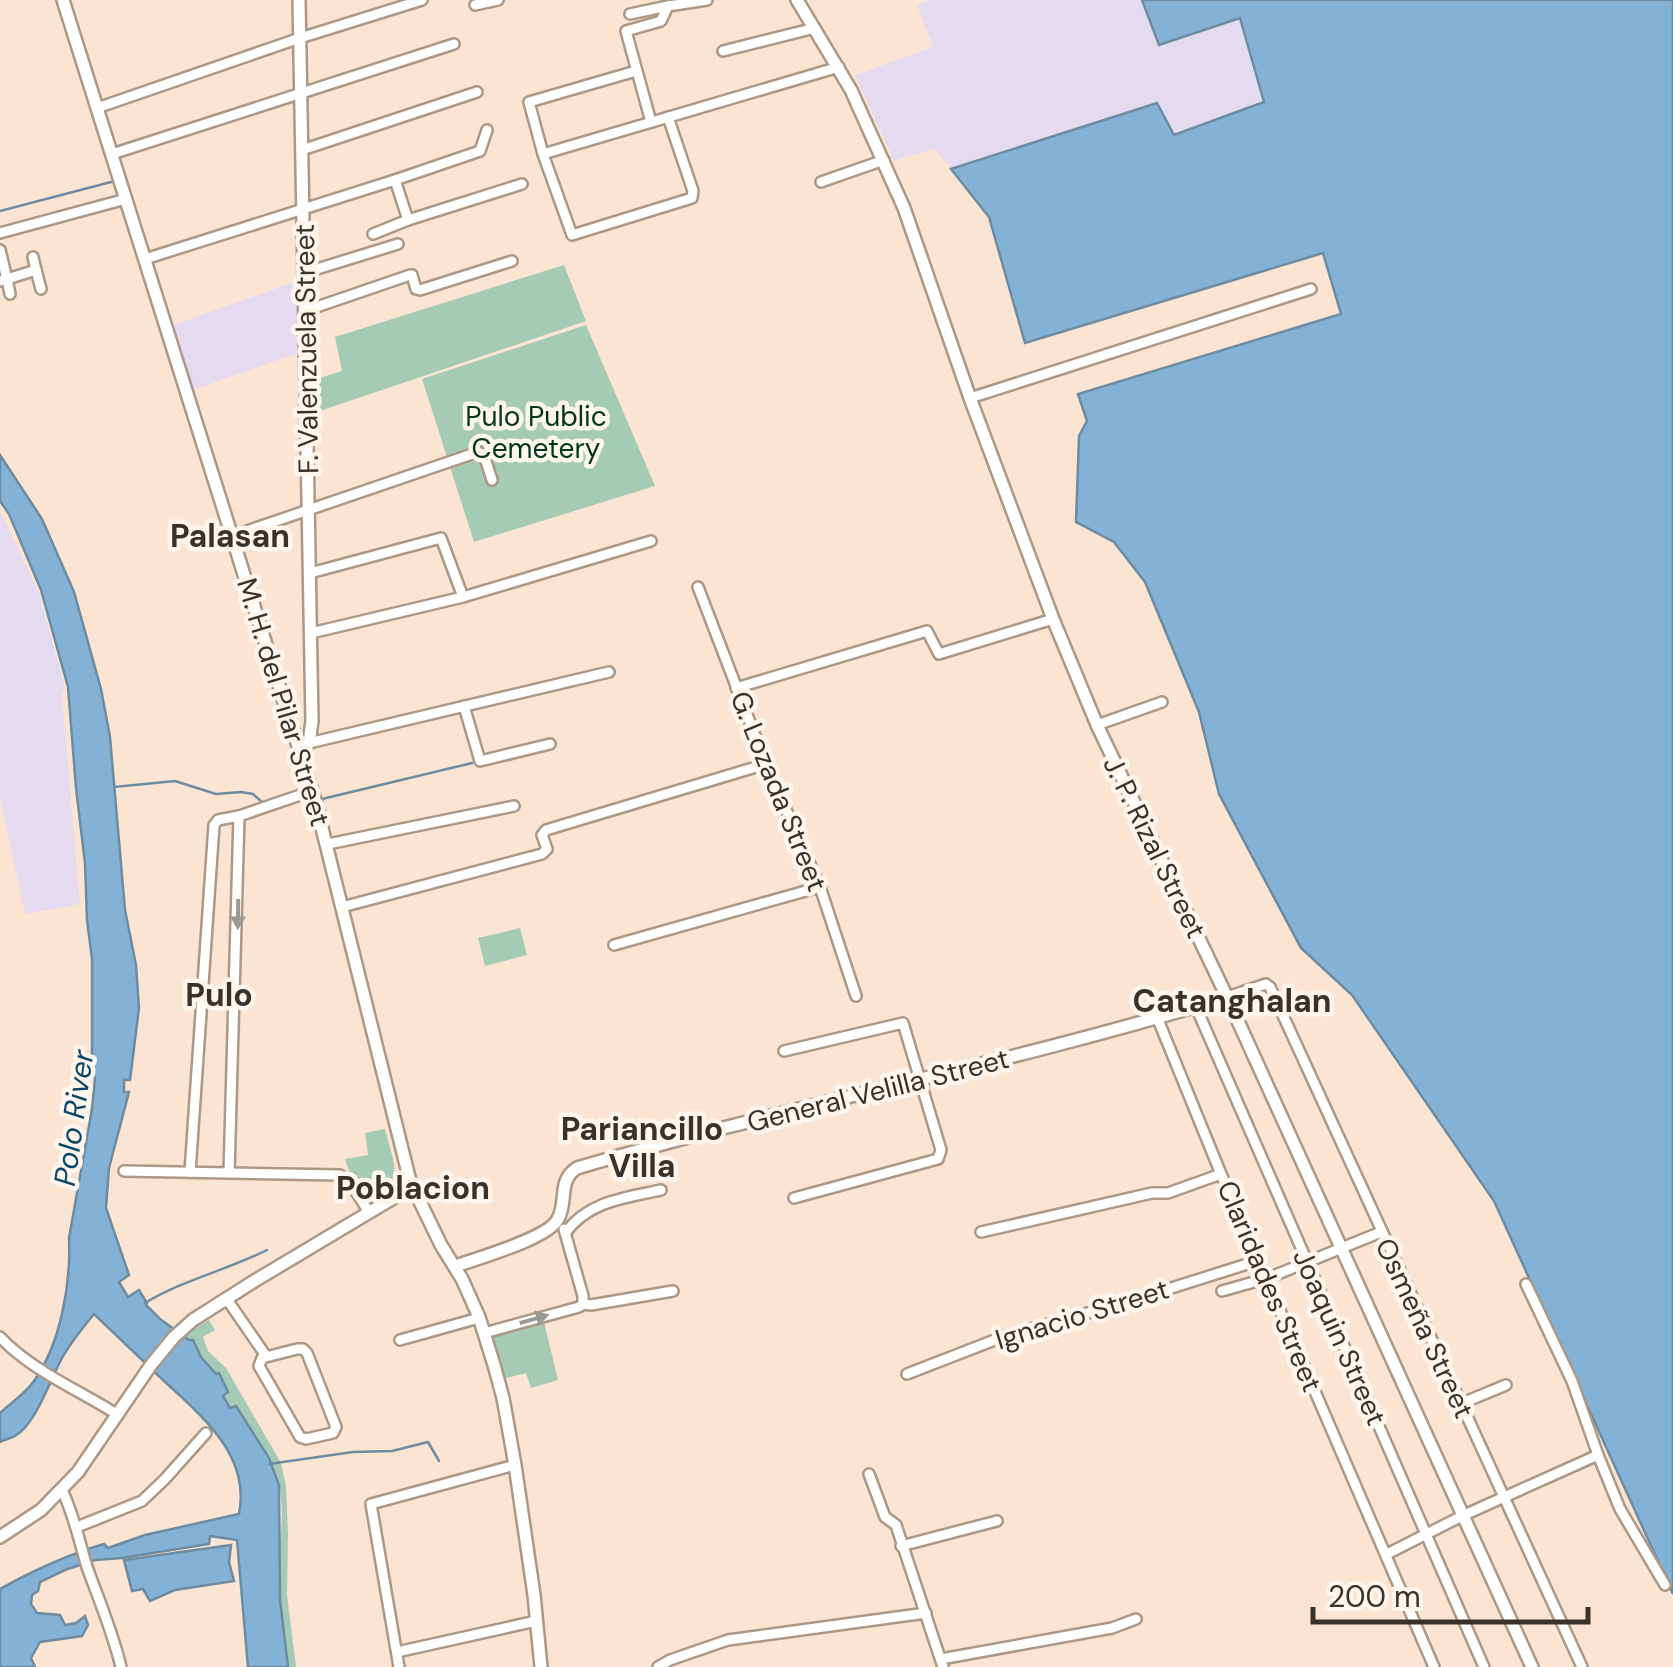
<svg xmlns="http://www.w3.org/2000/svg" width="1673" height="1667" viewBox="0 0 1673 1667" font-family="'DM Sans',sans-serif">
<rect width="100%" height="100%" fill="#fbe5d2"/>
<g fill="#e5dbf0">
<polygon points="930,0 1142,0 1159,45 1240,17 1264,102 1174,135 1156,104 951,168 934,149 894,161 855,75 933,47 917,5"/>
<polygon points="300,280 301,352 193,390 173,325"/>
<polygon points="0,511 39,593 65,687 62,695 63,706 80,904 25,914 0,798"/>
</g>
<g fill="#a5cab6">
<polygon points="564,265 586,321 311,414 311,381 342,371 335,337"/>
<polygon points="586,325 655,486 474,542 422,379"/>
<polygon points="520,928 527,955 485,966 478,938"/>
<path d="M385,1129c9,37 22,54 -17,76l-17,-28 -6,-18 23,-4 -3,-22z"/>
<path d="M209,1320l6,10 -12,7 5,14 18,17 55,95 5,24 2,46 -1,62 9,72h-8c-3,-23 -10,-46 -11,-69 -3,-40 13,-85 -1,-124 -9,-25 -27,-45 -40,-67l-6,2 -46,-74z"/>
<polygon points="544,1322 558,1380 531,1388 526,1373 503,1379 490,1337"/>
</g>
<g fill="#83b2d6" stroke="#6d8ca2" stroke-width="2.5">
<polygon points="1142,0 1673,0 1673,1594 1494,1201 1352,995 1301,948 1219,794 1199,712 1145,582 1114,542 1076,522 1079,436 1087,421 1078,394 1341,314 1323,253 1025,343 989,217 951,169 1157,103 1174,135 1264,102 1240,18 1159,45"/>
<path d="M0,455l42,64 32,73 27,97 9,48 15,173 11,55 3,43 -9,72h-6v12h5l-20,76 -3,40 23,67 -10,7 9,15 11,-7 8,13 -1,2 14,14 29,21h4l8,17 15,17 3,-1 9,19 -5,4 7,12 6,-2 33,52 10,27 1,115 8,67h-40l-11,-127 -27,-4 -1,8 -87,14 -27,2 -30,10 -25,12 -2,9 -6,4 -1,9 6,9 23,2 5,10 11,-2 9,-7 3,9 -6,11 -42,6 -9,16 4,9h-35v-78c34,-19 67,-34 104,-45l4,4 37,-13 94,-21c12,-60 -39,-99 -77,-135 -23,-22 -45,-43 -68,-65 -12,15 -24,29 -33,46 -11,21 -26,65 -46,76 -5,3 -10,3 -15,6v-29c11,-10 26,-20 34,-32 27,-38 37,-98 35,-143l23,-129 3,-30 -3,-9v-111l-5,-39 -2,-57 -9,-75 -8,-101 -27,-97 -32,-76 -9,-13z"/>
<polygon points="231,1545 229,1562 234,1581 175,1590 150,1601 143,1589 132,1591 124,1560"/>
</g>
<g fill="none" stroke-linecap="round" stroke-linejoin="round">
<g stroke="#6d8ca2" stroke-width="2.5">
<polyline points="0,211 111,182"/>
<polyline points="114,787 175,781 216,794 241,792 253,794 263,803 270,801"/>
<polyline points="322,799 472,763"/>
<path d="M145,1303c38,-23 82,-33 122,-53"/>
<polyline points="269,1464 353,1452 392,1451 428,1442 439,1461"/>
</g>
<defs>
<g id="street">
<polyline points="475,5 498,0"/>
<polyline points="630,14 668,6"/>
<polyline points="723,51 815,28"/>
<polyline points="636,71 529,102 543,154 572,235 692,198 693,191 668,117"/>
<polyline points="97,108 300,38 422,0"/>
<polyline points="651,122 626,31 661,21 668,6 707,0"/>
<polyline points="302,150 477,92"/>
<polyline points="112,154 454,44"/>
<polyline points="543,154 839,67"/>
<polyline points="395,180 408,220"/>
<polyline points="821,182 884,160"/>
<polyline points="0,233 126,199"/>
<polyline points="373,234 408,220 522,184"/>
<polyline points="0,250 7,279 36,270 33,257"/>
<polyline points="145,259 395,180 480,151 487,130"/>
<polyline points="36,270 41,289"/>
<polyline points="304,273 398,244"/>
<polyline points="0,281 7,279 10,294"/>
<polyline points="305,311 410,275 412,275 416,289 420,290 512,261"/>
<polyline points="970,398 1311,289"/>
<polyline points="232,536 478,452 484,455 492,480"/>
<polyline points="310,573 441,538 463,597"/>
<polyline points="698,587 766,764 820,887 856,996"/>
<polyline points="311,633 463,597 651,541"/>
<polyline points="736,688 927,631 939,654 1053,619"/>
<polyline points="464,706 480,761 550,744"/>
<polyline points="1097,725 1162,702"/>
<polyline points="309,743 609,672"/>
<polyline points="328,844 514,806"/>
<polyline points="342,907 542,854 547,849 542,835 546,830 766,764"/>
<polyline points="614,945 820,887"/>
<polyline points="1227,997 1266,984 1270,987 1582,1667"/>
<polyline points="1196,1007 1484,1667"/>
<polyline points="1157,1017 1221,1174 1434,1667"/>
<polyline points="784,1051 903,1023 941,1150 938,1159 794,1198"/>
<polyline points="124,1171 340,1175 349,1181 369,1212"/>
<polyline points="190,1172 214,825 218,820 239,816 312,791"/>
<polyline points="229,1173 239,816"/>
<polyline points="564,1229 583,1296 583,1304"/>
<path d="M566,1232c23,-31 59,-34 95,-42"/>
<polyline points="981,1232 1152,1193 1168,1193 1221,1174"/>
<polyline points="1526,1284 1572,1381 1598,1455 1620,1509 1665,1585"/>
<polyline points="1222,1291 1268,1278 1381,1232"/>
<polyline points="226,1298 266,1356"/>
<polyline points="484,1333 579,1307 583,1304 591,1305 673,1291"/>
<path d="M0,1337c32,34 79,53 118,78"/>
<polyline points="400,1340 479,1318"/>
<polygon points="297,1349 303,1349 307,1353 336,1427 333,1433 306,1439 300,1437 259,1366 262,1358"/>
<polyline points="907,1374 1005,1336 1127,1302 1260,1260"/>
<polyline points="1460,1404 1506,1385"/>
<polyline points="869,1474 885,1517 896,1525 943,1667"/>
<path d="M62,1490c12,25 17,50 25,77 12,33 26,66 34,100"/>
<polyline points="77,1527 142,1501 165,1479 206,1433"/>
<polyline points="901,1546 997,1521"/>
<polyline points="1387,1554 1462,1516 1598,1455"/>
<polyline points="397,1652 536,1621"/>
<polyline points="941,1659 1112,1628 1136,1619"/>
<polyline points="399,1667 371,1504 515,1465"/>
<polyline points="658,1667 670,1660 728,1640 926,1613"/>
</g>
<g id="secondary">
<polyline points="63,0 315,800 410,1181 441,1245 462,1279 479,1317 494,1365 503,1398 515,1465 534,1595 541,1667"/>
<polyline points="299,0 312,721 309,743 300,755"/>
<polyline points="797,0 851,90 904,208 970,398 1053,619 1097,725 1227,997 1532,1667"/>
<path d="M456,1266c22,-8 93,-28 102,-47 10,-18 -1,-38 19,-51 215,-63 436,-105 650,-171"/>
<polyline points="0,1537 41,1510 78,1472 151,1365 174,1337 193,1320 256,1280 400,1194 409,1186 410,1181"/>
</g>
</defs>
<use href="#street" stroke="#ad9886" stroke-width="14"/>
<use href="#secondary" stroke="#ad9886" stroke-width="16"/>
<use href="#street" stroke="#fff" stroke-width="9"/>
<use href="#secondary" stroke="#fff" stroke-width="11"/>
</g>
<defs><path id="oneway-solid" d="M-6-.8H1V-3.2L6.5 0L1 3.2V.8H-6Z" transform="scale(2.5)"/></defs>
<g fill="#9c9894">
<use href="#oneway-solid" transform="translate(238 914) rotate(91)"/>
<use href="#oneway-solid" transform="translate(534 1319) rotate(-16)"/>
</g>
<g text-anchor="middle" stroke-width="9" stroke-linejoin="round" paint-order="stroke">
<g font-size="28" fill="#3a322a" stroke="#fef5ed">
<text transform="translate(306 349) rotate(-91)" y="10">F. Valenzuela Street</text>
<text transform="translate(284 702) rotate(73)" y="10">M. H. del Pilar Street</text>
<text transform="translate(779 791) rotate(68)" y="10">G. Lozada Street</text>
<text transform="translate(1155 847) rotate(64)" y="10">J. P. Rizal Street</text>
<text transform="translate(878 1090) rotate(-14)" y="10">General Velilla Street</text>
<text transform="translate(1270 1286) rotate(67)" y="10">Claridades Street</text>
<text transform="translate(1082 1314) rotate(-17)" y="10">Ignacio Street</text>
<text transform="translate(1425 1328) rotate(65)" y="10">Osmeña Street</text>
<text transform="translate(1340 1337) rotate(66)" y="10">Joaquin Street</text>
</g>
<g font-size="28" fill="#013421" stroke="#fef5ed">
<text x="536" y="426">Pulo Public<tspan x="536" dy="32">Cemetery</tspan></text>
</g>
<g font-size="30" font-style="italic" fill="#0a4668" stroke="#fef5ed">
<text transform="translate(74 1118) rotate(-82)" y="10">Polo River</text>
</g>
<g font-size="32" font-weight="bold" fill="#3a322a" stroke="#fef5ed">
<text x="230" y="547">Palasan</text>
<text x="219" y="1006">Pulo</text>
<text x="1232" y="1012">Catanghalan</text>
<text x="642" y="1140">Pariancillo<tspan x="642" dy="37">Villa</tspan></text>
<text x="413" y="1199">Poblacion</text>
</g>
</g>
<path d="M1313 1607v15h275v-15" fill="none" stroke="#3a322a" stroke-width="5"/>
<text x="1328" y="1607" font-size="30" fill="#3a322a" stroke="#fef5ed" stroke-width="8" paint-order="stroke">200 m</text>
</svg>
